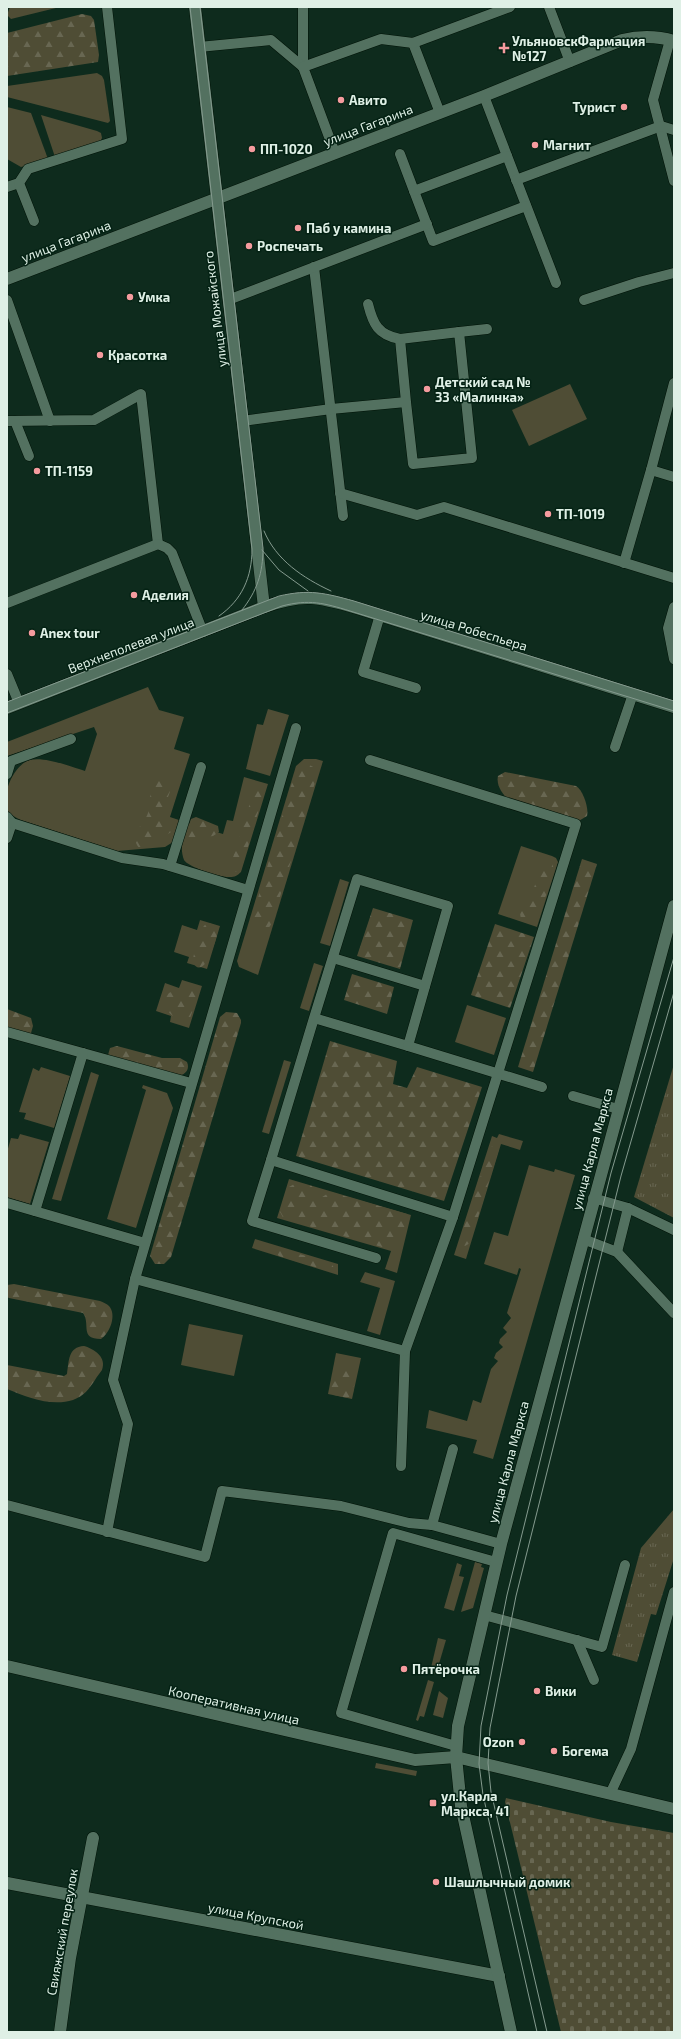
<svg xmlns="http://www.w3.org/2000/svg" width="681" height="2039" viewBox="0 0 681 2039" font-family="'Exo 2',sans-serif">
<defs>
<pattern id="forest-firs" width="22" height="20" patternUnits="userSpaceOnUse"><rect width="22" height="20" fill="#4f4d35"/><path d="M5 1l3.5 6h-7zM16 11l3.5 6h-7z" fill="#686752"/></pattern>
<pattern id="cemetery-stones" width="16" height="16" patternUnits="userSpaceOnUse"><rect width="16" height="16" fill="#4f4d35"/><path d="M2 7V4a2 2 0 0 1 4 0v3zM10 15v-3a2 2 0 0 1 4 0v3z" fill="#686752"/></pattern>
<pattern id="park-tufts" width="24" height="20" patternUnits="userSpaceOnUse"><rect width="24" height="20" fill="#4f4d35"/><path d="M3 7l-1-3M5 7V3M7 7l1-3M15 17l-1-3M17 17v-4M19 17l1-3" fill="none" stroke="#686752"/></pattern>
</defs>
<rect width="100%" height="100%" fill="#0e2b1d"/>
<g fill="#4f4d35">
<polygon points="10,7 60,7 11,19 7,15"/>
<polygon points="97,73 102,76 104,80 110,121 108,123 7,97 7,86"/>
<polygon points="7,107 31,113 48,159 21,167 7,159"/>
<polygon points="41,115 97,131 101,133 102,138 100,142 55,157"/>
<polygon points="570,384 587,419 529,446 512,410"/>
<path d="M148,687l11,23 25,7 -10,32 16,5 -20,63 9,3 -6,22 -8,5 -48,4 -96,-31c-5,-2 -10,-5 -13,-9 -8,-15 6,-47 22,-51 14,-4 42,7 55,11l12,-37 -3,-7 -87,29v-14z"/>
<polygon points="268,709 289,715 270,776 246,769 257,724 263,725"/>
<polygon points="304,759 316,759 323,761 258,975 239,967 237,961 296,766"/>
<path d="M244,777l24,7 -27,88c-4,4 -6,5 -11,5 -9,1 -42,-10 -46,-17 -5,-13 0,-25 3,-37l36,11 4,-14 6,1z"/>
<polygon points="521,846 552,856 556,858 558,862 537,927 498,914"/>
<polygon points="340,879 349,882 330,946 320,943"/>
<polygon points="200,920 220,926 207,969 187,963 189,957 174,952 182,925 197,930"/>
<polygon points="314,963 323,966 309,1011 300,1008"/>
<polygon points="182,980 202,986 189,1028 170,1022 171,1016 156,1011 165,983 179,988"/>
<polygon points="467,1005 506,1018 494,1055 455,1042"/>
<polygon points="284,1060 291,1062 269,1134 262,1132"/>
<polygon points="41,1067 70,1076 54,1128 24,1119 26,1113 19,1112 33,1068 39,1071"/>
<polygon points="91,1072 99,1075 61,1201 52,1199"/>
<polygon points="143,1085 167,1093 173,1108 136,1228 107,1219 146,1090 142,1088"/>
<polygon points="20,1134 49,1142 30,1204 7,1197 7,1152 11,1138 18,1139"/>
<polygon points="499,1134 523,1141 520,1150 501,1144 466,1259 454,1255 492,1136 497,1138"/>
<polygon points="529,1165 554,1172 555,1169 575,1175 493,1459 473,1453 477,1440 426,1428 429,1410 467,1421 473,1400 481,1403 491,1369 498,1361 494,1358 496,1353 503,1347 499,1343 500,1339 507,1332 503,1328 511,1318 507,1313 521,1269 519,1268 517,1275 484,1264 494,1232 508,1236"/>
<polygon points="289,1179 411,1215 397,1273 385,1269 391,1251 277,1218"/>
<polygon points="255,1239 338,1264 338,1275 252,1248"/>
<polygon points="365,1272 395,1281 380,1335 367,1331 380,1288 360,1282"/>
<polygon points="189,1324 243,1335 234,1376 181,1365"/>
<polygon points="336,1353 361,1358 352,1399 328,1394"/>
<polygon points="475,1562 482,1564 481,1567 484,1568 473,1608 461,1612"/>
<polygon points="457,1563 462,1565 459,1576 464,1577 454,1611 444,1608"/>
<polygon points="438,1638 446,1640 436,1674 430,1672"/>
<polygon points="428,1680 434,1682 424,1717 420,1716 418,1721 416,1720"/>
<polygon points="439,1691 448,1698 443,1718 433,1715"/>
<polygon points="376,1763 417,1771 416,1776 375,1768"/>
</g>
<g fill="url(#forest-firs)">
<polygon points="82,14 91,16 94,20 99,55 98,62 7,76 7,33"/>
<polygon points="306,763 315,768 317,776 272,923 268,929 262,931 254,929 251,922 296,769 299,765"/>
<path d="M505,772l71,14c7,4 13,22 11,30l-10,6 -68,-22c-7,-6 -13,-15 -11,-24z"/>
<path d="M165,779l5,4c3,13 -9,20 -8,32l8,9 1,8 -20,14 -12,2c-11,-15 5,-22 9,-35 4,-12 -1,-23 10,-33z"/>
<polygon points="259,784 265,785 265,789 241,870 235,872 230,867 255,787"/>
<polygon points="196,817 218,826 219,832 213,836 190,839 188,838 187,830 191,819"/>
<polygon points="582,859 597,864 533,1072 518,1067"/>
<path d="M546,861l6,1c6,11 -12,51 -21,59l-10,-1 -1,-7 9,-12 13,-35z"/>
<polygon points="373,908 413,920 400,969 357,956"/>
<path d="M209,923l8,3c2,8 -3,19 -6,27 -2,7 -12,23 -18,9 -1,-4 8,-33 11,-36 2,-2 2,-2 5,-3z"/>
<polygon points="495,924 534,937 510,1008 471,995"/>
<polygon points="352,974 394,987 387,1014 344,1000"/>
<path d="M195,987l3,2 1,4 -9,25c-15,5 -32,-10 -23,-24l8,-4 12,1z"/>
<polygon points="7,1009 31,1018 33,1026 31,1033 28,1034 7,1030"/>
<polygon points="226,1012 237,1013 241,1020 241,1023 171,1257 164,1264 155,1264 150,1256 220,1017"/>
<polygon points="330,1041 397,1061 393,1084 407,1088 417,1067 482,1087 444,1201 296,1156"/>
<path d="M117,1046l45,12h18l7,4c3,7 -1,12 -8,14l-71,-21 2,-7z"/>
<polygon points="497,1143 499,1149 470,1243 465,1246 461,1243 460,1239 490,1148"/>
<polygon points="296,1183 312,1186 314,1199 316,1201 330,1192 334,1193 407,1214 409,1218 404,1234 402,1237 393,1239 386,1247 382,1247 284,1219 280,1212 289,1187"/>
<polygon points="278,1248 331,1263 334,1268 328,1271 279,1256 276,1253"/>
<path d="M14,1284l86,17c3,1 7,3 9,5 8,9 1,27 -8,33 -22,0 -10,-15 -18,-26l-74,-15 -2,-1v-12z"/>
<path d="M84,1346c10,3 23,11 18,24 -2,3 -5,6 -7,10 -6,9 -11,16 -22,20 -22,7 -46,-3 -66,-11v-24l57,11 3,-2c2,-13 1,-27 17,-28z"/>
<polygon points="344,1364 349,1364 356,1373 353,1393 348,1398 334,1395 330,1391 333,1380"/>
</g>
<polygon fill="url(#cemetery-stones)" points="506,1798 611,1822 674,1833 674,2032 561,2032 505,1802"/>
<g fill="url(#park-tufts)">
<polygon points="674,1064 674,1218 634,1197"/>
<polygon points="674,1509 674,1558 656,1615 651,1614 637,1662 612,1655 641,1548"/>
</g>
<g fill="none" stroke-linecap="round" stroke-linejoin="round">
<defs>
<g id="lane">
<polyline points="303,7 303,67"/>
<polyline points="549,7 570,62"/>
<polyline points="670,40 653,100 674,181"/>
<polyline points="413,43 440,113"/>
<polyline points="199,47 271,40 303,67"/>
<polyline points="484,96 556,283"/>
<polyline points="335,153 303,67 381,39 413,43 510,7"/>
<polyline points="400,154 433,241 526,206"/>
<polyline points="516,180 661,126 674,130"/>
<polyline points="7,187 19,183"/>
<polyline points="414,191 507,156"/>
<polyline points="34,221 19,183 28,169 122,139 107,7"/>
<polyline points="314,267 343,516"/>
<polyline points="7,300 50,421"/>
<polyline points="228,300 427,224"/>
<polyline points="584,300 639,282 674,273"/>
<path d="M368,304c5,20 10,31 32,35"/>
<polyline points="459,332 487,329"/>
<polyline points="674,383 651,470 674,477"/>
<polyline points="7,421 94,420 141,394 158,544 7,603"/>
<polyline points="15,421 29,456"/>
<polyline points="242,421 331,409 406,402 413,464 472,458 459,332 400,339 406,402"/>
<polyline points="340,493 417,515 444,507 674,578"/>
<polyline points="158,544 167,548 172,553 203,632"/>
<polyline points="624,563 651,470"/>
<polyline points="674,607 668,628 674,659"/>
<polyline points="380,615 363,672 416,688"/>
<polyline points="7,674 19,703"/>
<polyline points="615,747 633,694"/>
<polyline points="370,760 576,824 453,1217 405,1351 401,1466"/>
<polyline points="7,774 11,761 71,739"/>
<polyline points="7,817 12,823 7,838"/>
<polyline points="12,823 122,858 163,864 248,890"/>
<polyline points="170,866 201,767"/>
<polyline points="333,958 425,986"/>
<polyline points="314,1018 357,879 448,906 408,1046 314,1018 271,1160 453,1217"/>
<polyline points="7,1032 191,1083"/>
<polyline points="408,1046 542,1087"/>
<polyline points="573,1096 618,1109"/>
<polyline points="271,1160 252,1221 376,1258"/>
<polyline points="593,1198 628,1208 674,1230"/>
<polyline points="7,1203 145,1243"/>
<polyline points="35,1211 83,1053"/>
<polyline points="583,1239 617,1252 674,1313"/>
<polyline points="617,1252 628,1208"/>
<polyline points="135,1279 405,1351"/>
<polyline points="453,1449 432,1525 501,1544"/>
<polyline points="7,1505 205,1557 222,1491 341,1506 409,1523 432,1525"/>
<polyline points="107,1532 128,1424 113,1380 135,1279 296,728"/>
<polyline points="484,1615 602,1647 625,1565"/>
<polyline points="577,1640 594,1680"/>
<polyline points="456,1746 341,1713 393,1533 496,1562"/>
<polyline points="610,1794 631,1749 674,1592"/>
</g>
<g id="street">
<polyline points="7,1666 415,1760 456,1757 674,1809"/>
<polyline points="7,1883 499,1976"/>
<polyline points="60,2032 70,1958 93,1838"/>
</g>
<g id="secondary">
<polyline points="195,7 264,607"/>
<path d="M7,279l477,-183 138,-56c17,-4 35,-4 52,1"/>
<path d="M7,708l257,-101c40,-14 54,-10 93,1l317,99"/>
<polyline points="511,2032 461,1806 456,1757 458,1726 501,1544 674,906"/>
</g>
</defs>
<use href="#lane" stroke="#001307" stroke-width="11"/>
<use href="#street" stroke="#001307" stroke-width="13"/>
<use href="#secondary" stroke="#001307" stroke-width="13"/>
<use href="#lane" stroke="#537160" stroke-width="10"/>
<use href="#street" stroke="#537160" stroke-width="12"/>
<use href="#secondary" stroke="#537160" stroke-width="12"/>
<g stroke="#859b8f" stroke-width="1">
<path d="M190,7l62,542c0,28 -10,51 -33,67"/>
<path d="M200,7l63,541c0,25 -6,43 -21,62"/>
<path d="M264,531c12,29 39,47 67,60"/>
<polyline points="262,550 279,570 308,591"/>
<path d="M7,702l272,-106c30,-7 46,-3 75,5l320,100"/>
<path d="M7,713l275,-107c27,-7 42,-3 68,5l324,100"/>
<polyline points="537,2032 483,1795 479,1764 481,1726 507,1595 611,1173 674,957"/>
<polyline points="547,2032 491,1792 488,1763 490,1728 516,1596 621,1176 674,992"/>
</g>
</g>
<g fill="#f59b9e" stroke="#042214" stroke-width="1.5">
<path d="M502 42h4v4h4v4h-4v4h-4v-4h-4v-4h4z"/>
<circle cx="341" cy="100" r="4"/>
<circle cx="624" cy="107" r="4"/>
<circle cx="535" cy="145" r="4"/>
<circle cx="252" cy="149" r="4"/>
<circle cx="298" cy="228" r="4"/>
<circle cx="249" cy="246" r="4"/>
<circle cx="130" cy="297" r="4"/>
<circle cx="100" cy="355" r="4"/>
<circle cx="427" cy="389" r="4"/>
<circle cx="37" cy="471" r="4"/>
<circle cx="548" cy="514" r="4"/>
<circle cx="134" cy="595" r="4"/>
<circle cx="32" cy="633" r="4"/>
<circle cx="404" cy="1669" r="4"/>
<circle cx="537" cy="1691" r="4"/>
<circle cx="522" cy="1742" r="4"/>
<circle cx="554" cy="1751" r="4"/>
<rect x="429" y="1799" width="8" height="8" rx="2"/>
<circle cx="436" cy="1882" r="4"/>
</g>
<g text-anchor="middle" stroke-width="3" stroke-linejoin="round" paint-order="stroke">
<g font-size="13" font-weight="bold" fill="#dff0e6" stroke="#042214" text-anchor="start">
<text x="512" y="46">УльяновскФармация<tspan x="512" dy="15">№127</tspan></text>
<text x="349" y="105">Авито</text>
<text x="616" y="112" text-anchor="end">Турист</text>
<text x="543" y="150">Магнит</text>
<text x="260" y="154">ПП-1020</text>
<text x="306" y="233">Паб у камина</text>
<text x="257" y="251">Роспечать</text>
<text x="138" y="302">Умка</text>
<text x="108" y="360">Красотка</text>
<text x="435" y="387">Детский сад №<tspan x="435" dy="15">33 «Малинка»</tspan></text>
<text x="45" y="476">ТП-1159</text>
<text x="556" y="519">ТП-1019</text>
<text x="142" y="600">Аделия</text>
<text x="40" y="638">Anex tour</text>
<text x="412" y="1674">Пятёрочка</text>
<text x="545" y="1696">Вики</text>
<text x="514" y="1747" text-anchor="end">Ozon</text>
<text x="562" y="1756">Богема</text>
<text x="441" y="1801">ул.Карла<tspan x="441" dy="15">Маркса, 41</tspan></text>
<text x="444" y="1887">Шашлычный домик</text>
</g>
<g font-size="13" fill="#dff0e6" stroke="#042214">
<text transform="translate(368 125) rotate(-21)" y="5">улица Гагарина</text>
<text transform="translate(66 241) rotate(-21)" y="5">улица Гагарина</text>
<text transform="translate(215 309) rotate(-97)" y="5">улица Можайского</text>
<text transform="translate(474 630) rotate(17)" y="5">улица Робеспьера</text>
<text transform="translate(131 645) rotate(-21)" y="5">Верхнеполевая улица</text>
<text transform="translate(592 1149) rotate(-75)" y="5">улица Карла Маркса</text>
<text transform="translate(508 1462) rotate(-75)" y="5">улица Карла Маркса</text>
<text transform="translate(234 1705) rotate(13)" y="5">Кооперативная улица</text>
<text transform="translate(256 1916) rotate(11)" y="5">улица Крупской</text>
<text transform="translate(62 1932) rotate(-80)" y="5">Свияжский переулок</text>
</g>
</g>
<rect width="681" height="2039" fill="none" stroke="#dff0e6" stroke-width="16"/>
</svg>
